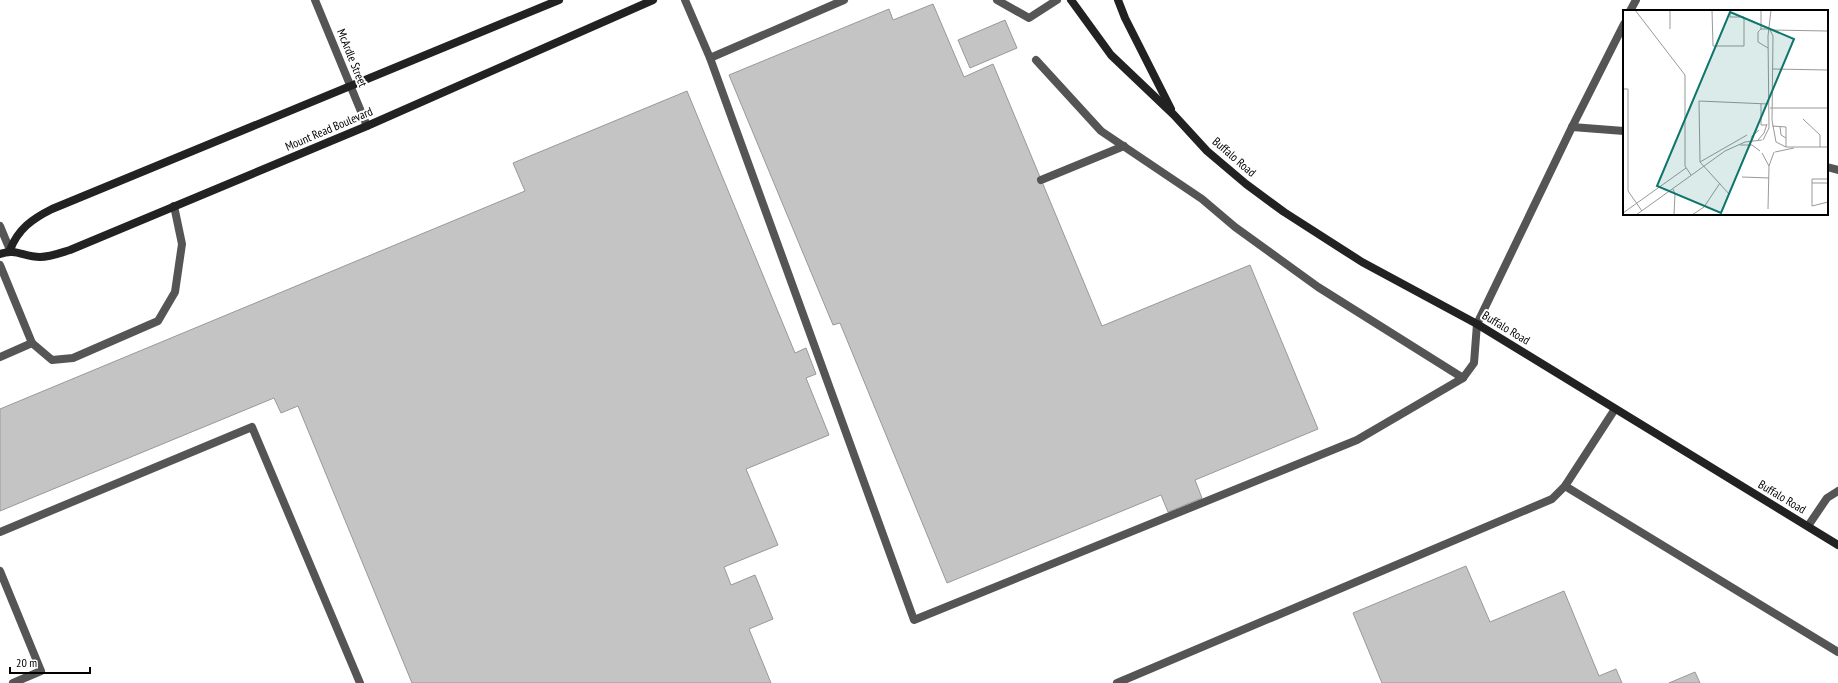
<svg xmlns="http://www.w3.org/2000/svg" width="1838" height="683" viewBox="0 0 1838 683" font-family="'PT Sans Narrow',sans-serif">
<rect width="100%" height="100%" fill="#fff"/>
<g fill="#c4c4c4" stroke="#999">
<polygon points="933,4 964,77 993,64 1102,326 1250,265 1318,429 1195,480 1202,498 1168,512 1161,495 947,583 840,323 833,325 729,75 889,9 893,20"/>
<polygon points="1005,20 1017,48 970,68 958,40"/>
<polygon points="687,91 795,353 806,348 816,374 806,378 829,435 746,469 778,545 724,567 731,585 755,575 773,619 749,629 771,683 412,683 298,406 281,413 274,398 0,511 0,409 525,191 513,163"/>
<polygon points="1466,566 1490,622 1564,591 1599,676 1616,669 1622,683 1382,683 1353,613"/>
<polygon points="1695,672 1700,683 1669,683"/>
</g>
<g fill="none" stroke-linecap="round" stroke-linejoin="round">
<g stroke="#555" stroke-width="8">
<polyline points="685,0 710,58 914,620 1357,440 1463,378"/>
<polyline points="997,0 1029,18 1057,0"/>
<polyline points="1630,11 1636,0"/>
<polyline points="710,58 844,0"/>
<polyline points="1036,60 1101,131 1202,199 1235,227 1318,287 1463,378 1474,363 1477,324 1572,127 1624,24"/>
<polyline points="1572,127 1624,131"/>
<polyline points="1827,167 1838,170"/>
<polyline points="1041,180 1124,146"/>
<polyline points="0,265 32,343 0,357"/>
<polyline points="32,343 52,360 73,358 158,321 175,292 182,244 174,206"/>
<polyline points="1565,486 1838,652"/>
<polyline points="1808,526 1827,498 1838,491"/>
<polyline points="0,532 252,427 360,683"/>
<polyline points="0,571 41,671 13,683"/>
<polyline points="1117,683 1552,499 1565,486 1615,409"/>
</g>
<g stroke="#555" stroke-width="8">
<polyline points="315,0 367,126"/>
<polyline points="0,226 10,250"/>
</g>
<g stroke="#222" stroke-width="8">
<polyline points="1071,0 1111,55 1174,115 1207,151 1246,184 1284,212 1362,262 1477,324 1838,545"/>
<polyline points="1118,0 1125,18 1171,109"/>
<path d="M10,250c8,-21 22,-31 42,-41l507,-209"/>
<path d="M0,254c16,-6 23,3 40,3 10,0 20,-4 30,-7l297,-124 286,-126"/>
</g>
</g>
<g text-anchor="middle" stroke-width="4" stroke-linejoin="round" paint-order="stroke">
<g font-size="12" fill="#000" stroke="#fff">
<text transform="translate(352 58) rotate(68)" y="4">McArdle Street</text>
<text transform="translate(329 129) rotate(-23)" y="4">Mount Read Boulevard</text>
<text transform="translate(1234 157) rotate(41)" y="4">Buffalo Road</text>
<text transform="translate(1506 328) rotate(31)" y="4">Buffalo Road</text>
<text transform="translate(1782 497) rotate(31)" y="4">Buffalo Road</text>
</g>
</g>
<g transform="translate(1623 10)">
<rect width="205" height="205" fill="#fff"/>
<path fill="none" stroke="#999" stroke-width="1" d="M12,0l50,65v91l6,9M89,0l1,36h31v-29h-14v-7M138,0v19h10M47,19v-19M138,19l-3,3v10l10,6M147,20l58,1M147,20l3,6 -1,84 4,22M149,59l56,1M0,79h5v102l14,20M138,94v21h6M147,98h58M180,109l17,16v12M149,116l14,1v20M157,116l1,9 5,3M129,130v-4l7,-6M135,130l6,-7 3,-9M140,130l6,-12 -1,-92 3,-26M153,132l10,5h42M117,135h12l8,6M152,142l19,-4M139,143l7,13M77,152l-1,-61 69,3M119,167l27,1M189,173v-4h16M205,173h-16v23l16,-4M50,179l2,5 -1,21M106,184l-29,-32 47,-27M145,199l1,-43 5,-14M0,203l63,-45M13,205l89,-64 20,-9 17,-2M69,205l12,-8 16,-24"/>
<path fill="#0f766e" fill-opacity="0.15" stroke="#0f766e" stroke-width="2" d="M107,2l64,27 -73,174 -64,-27z"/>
<rect width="205" height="205" fill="none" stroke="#000" stroke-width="2"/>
</g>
<path d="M10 667v6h80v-6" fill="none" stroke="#000000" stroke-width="2"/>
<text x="16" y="667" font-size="12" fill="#000000" stroke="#ffffff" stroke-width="3" paint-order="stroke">20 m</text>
</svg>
